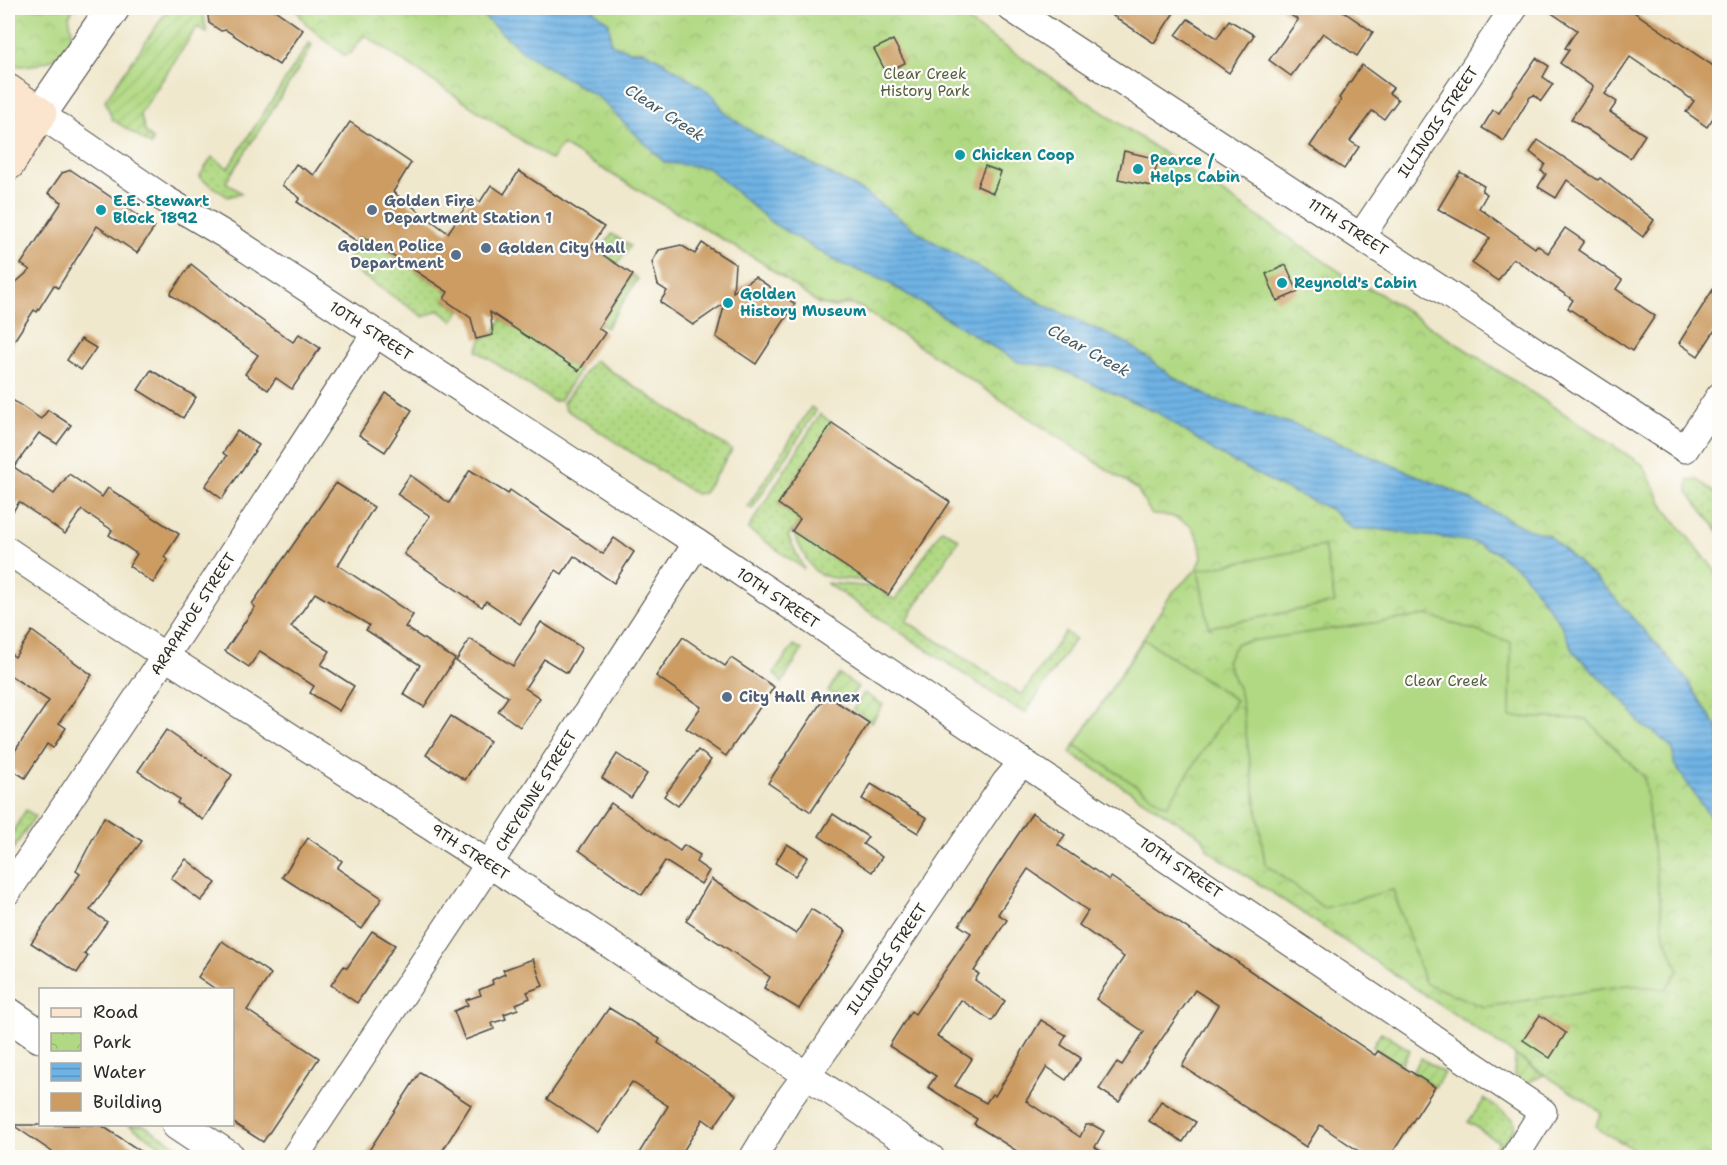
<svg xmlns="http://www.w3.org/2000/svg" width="1727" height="1165" viewBox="0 0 1727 1165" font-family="'Shantell Sans',sans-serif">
<defs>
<pattern id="grass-dots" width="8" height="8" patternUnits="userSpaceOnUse" patternTransform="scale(1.5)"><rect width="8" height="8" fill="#b1d983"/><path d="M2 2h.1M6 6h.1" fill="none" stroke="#98ba71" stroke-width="1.8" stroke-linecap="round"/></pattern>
<pattern id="park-crowns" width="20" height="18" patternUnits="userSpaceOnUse" patternTransform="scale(1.5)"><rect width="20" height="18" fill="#b1d983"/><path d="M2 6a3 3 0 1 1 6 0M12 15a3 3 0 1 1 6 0" fill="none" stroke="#98ba71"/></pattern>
<pattern id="garden-furrows" width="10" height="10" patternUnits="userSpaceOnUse" patternTransform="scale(1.5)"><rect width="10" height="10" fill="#b1d983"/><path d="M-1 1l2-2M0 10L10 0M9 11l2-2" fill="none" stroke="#98ba71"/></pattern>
<pattern id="water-rules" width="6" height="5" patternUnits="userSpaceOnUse" patternTransform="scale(1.5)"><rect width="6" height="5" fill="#6fb3e5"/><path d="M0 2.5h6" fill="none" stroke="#5b92ba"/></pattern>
</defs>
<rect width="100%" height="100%" fill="#fdfcf7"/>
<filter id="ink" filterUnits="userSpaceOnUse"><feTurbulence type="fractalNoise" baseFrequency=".0167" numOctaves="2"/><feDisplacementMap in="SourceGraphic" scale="12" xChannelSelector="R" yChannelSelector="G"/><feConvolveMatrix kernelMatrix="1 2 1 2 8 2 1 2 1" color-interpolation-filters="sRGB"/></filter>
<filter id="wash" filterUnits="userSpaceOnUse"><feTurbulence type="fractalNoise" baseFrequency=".008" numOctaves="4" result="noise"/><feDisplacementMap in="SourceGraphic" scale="24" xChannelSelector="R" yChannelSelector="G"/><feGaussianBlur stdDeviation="1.35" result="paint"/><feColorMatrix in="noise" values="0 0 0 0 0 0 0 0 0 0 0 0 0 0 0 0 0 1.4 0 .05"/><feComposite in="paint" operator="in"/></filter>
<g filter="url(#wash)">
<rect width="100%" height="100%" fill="#f0e8cd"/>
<g fill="url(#grass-dots)" stroke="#6e8257" stroke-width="1.5">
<polygon points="309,43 312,45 306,57 226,182 241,193 228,197 199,177 212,157 228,168"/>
<polygon points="362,236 448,292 444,300 460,310 453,321 438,310 424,317 354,270 348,261"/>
<polygon points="501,319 579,371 559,401 553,401 477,351 482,338 493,335"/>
<polygon points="594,360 732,450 704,493 695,494 565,409 563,403"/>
<polygon points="811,407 816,411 752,509 748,506"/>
<path d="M820,414l12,9 -54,81 22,15 -8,12 76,50c-57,-5 -50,1 -76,-50l-4,5 16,33 -56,-40z"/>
<polygon points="1697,479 1719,497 1719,532 1688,492 1688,480"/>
<polygon points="942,529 959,539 906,621 1022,695 1065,632 1075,639 1026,712 1015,708 826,583 876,587 895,600"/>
<polygon points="26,810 35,816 8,857 8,839"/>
<polygon points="1485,1099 1513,1119 1515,1127 1494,1157 1489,1157 1499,1142 1468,1122"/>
<polygon points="129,1125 144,1125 194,1157 179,1157"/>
</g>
<g fill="url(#park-crowns)" stroke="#6e8257" stroke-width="1.5">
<path d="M8,8h66l-5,8c1,5 3,13 3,19 -5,26 -43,35 -64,29z"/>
<polygon points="295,8 948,8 1349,278 1382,295 1643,465 1666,510 1719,575 1719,1157 1648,1157 1601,1131 1596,1126 1601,1112 1208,850 1203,838 1070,753 1172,593 1197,569 1202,558 1199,540 1190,525 1171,516 1152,515 1137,489 860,307 846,304 835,307 819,304 761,262 562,145 551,160 364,35 351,53 344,55 307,25"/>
</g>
<g fill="url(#garden-furrows)" stroke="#6e8257" stroke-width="1.5">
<polygon points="169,8 202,8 207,33 197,27 140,114 146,133 153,140 151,145 112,119 105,100"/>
<polygon points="612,234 630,246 617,265 599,252"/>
<polygon points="633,275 638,279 606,328 600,324"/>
<polygon points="794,645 802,650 782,683 774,673"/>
<polygon points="839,674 858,687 847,703 828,691"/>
<polygon points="864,693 883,705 872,722 853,709"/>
<polygon points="1381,1032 1410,1050 1401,1065 1372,1047"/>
<polygon points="1515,1055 1544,1075 1525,1084 1514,1078"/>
<polygon points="1421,1058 1444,1073 1435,1087 1412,1072"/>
</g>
<g fill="#b1d983" stroke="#6e8257" stroke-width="1.5">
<polygon points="1324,546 1335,603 1209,627 1198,570"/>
<polygon points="1427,615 1511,642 1510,717 1586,719 1644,777 1664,935 1679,970 1666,989 1627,985 1484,1007 1425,983 1393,890 1324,908 1265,864 1240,693 1226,661 1237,643"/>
<polygon points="1144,639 1236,700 1167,806 1075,745"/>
</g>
<polygon fill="url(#water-rules)" stroke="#4d6f88" stroke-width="1.5" points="474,8 591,8 609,23 611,44 630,51 644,51 661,60 713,95 726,114 757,135 862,191 927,238 1046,306 1129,344 1170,375 1211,398 1298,426 1452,490 1527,529 1548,535 1606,588 1683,674 1719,730 1719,830 1674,764 1673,749 1654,732 1642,726 1627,705 1574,652 1560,623 1522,572 1497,553 1474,542 1375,529 1353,529 1330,509 1281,487 1219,454 1158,413 1055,367 1018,362 887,282 839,263 772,223 707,167 665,163 598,97 524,53"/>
<g id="blocks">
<g fill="#cc9c63">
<polygon points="213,8 272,8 303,30 279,65 226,30 221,31 209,23 208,16"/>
<polygon points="1101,8 1177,8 1154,43"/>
<polygon points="1280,8 1338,8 1373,32 1357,56 1323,33 1291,76 1269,60 1298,20"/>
<polygon points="1544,8 1628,8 1719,70 1719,109 1707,127 1686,112 1694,101 1630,57 1605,94 1617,102 1610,112 1645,135 1630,158 1571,119 1593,87 1560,63 1569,50 1565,48 1577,30"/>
<polygon points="1188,19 1217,38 1229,20 1254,35 1229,73 1176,35"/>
<polygon points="893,40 905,63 886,72 874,49"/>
<polygon points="1536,58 1549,66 1543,77 1553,84 1541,101 1534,95 1530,97 1504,141 1482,128 1493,110 1499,113"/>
<polygon points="1362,65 1393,88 1389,93 1398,100 1384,119 1372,111 1350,141 1359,147 1344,169 1310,146 1341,100 1339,98"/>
<polygon points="350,122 411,163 393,192 448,233 472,197 480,202 491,185 504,194 519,171 604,227 591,247 633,275 598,328 605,333 579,371 490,312 493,335 476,339 471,318 444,299 448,292 362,236 358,242 297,202 300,198 282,185 296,164 314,175"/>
<polygon points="1538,140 1598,180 1600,178 1654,220 1643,237 1567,180 1556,198 1538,187 1546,174 1541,171 1545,164 1530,152"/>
<polygon points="1124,151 1158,159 1152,186 1118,179"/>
<polygon points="985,166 1001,172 993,193 977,186"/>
<polygon points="71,170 155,227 137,253 97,226 58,288 54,285 37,312 34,310 8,350 8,289 30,270 21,264 62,202 48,193 62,173"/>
<polygon points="1460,172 1484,186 1482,191 1487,194 1479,208 1535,248 1537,245 1548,253 1565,228 1584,241 1578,250 1622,280 1616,289 1655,316 1632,351 1568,308 1573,300 1513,258 1498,281 1472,263 1490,238 1438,209"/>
<polygon points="702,243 735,264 733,292 755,277 795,304 756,364 716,337 725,303 693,325 660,302 667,291 658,285 652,262 659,250 681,245 695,254"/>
<polygon points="191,264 257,317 293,342 299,334 320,348 292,389 276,378 268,390 245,374 258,355 170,294"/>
<polygon points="1286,265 1298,292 1277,301 1266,274"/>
<polygon points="1719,280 1719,324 1698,356 1679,343"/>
<polygon points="81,339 96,348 81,370 67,360"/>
<polygon points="151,370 196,397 183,418 138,390"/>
<polygon points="386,393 412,410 385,452 359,435"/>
<polygon points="8,397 41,419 48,410 71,425 57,444 39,433 14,467 54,494 69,474 102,497 108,488 179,534 164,557 168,560 153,583 129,566 137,554 109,535 112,530 82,510 65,534 19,502 8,519"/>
<polygon points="832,423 950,502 888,595 792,531 800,519 778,504"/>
<polygon points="237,431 259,445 222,499 205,486 227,456 223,453"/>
<polygon points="470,470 508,494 510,490 603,554 614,538 634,552 614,583 574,556 562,574 556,570 520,624 486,601 482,607 404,554 430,516 397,494 410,475 449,503"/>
<polygon points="336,483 374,507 338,565 413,615 405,627 455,659 424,707 403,694 420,665 366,630 369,625 315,593 291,627 330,651 321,665 354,686 339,711 310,693 314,686 260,651 249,667 225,651 255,607 252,604"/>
<polygon points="541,622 582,648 567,673 544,659 525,688 540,698 520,727 498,711 508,697 456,661 470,639 513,666"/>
<polygon points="32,631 92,675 59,723 66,728 53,748 47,744 25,778 8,767 8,761 49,701 8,674 8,652 15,657"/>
<polygon points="683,637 725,666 731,658 774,687 726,756 686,728 701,707 656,676"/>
<polygon points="826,695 869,723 811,812 768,783"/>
<polygon points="451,716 490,741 465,780 426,755"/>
<polygon points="166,730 232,775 203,820 177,803 179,799 138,771"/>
<polygon points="698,750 711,760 678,806 664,796"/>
<polygon points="617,754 647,774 631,798 602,778"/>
<polygon points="871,784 927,818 918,833 862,799"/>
<polygon points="611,803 680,851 684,845 700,855 696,862 709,871 701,884 665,861 642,895 579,850"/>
<polygon points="1032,813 1065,835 1058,845 1109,880 1111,877 1375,1055 1378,1051 1435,1087 1389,1158 1369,1158 1320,1125 1306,1147 1182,1066 1218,1005 1195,990 1119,1102 1099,1089 1117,1062 1122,1065 1144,1032 1096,999 1124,957 1079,925 1088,911 1028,869 998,914 1007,920 974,971 979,974 975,980 1005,1001 992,1021 961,1000 937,1036 972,1059 955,1086 986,1103 992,1094 995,1096 1041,1020 1066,1035 1061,1045 1081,1058 1066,1080 1047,1067 1026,1101 1080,1137 1086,1125 1093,1125 1104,1131 1095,1147 1111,1158 1028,1158 974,1124 977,1119 928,1087 936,1076 889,1046 911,1011 915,1014 971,933 959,925"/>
<polygon points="833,814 868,837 863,844 882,857 872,872 819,836"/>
<polygon points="104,817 142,841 90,910 107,922 84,954 88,956 77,973 31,943 80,874 76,871"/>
<polygon points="308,838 342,861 337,868 382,898 362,929 282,877"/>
<polygon points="787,844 808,857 795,876 775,863"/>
<polygon points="186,859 216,883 201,901 171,878"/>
<polygon points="711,879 796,934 811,909 846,931 799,1009 764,988 770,977 686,921"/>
<polygon points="372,931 395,945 357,1003 331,985 344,966 347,968"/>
<polygon points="222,941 271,974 247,1010 319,1058 263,1142 232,1122 232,990 217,990 198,977"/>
<polygon points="533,959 543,986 527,992 530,998 516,1004 518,1009 504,1014 506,1019 492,1023 494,1029 465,1040 454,1011 468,1005 466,1000 481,995 479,990 493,984 492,980 505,974 503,970"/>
<polygon points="609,1008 660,1039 658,1043 736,1095 714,1127 703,1119 679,1158 636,1158 668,1106 632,1082 598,1133 547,1099"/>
<polygon points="1540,1015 1566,1033 1550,1058 1523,1040"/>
<polygon points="420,1072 471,1105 438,1158 364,1158"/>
<polygon points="1161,1101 1196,1122 1183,1142 1149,1121"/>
<polygon points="13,1125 101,1125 151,1158 61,1158"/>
</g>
</g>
</g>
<g filter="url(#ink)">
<use href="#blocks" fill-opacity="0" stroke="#494743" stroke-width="1.5"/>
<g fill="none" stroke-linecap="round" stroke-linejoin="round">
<defs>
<g id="minor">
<polyline points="1011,8 1685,449 1720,396"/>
<polyline points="40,114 163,198 227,236 697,543 1543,1112 1514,1158"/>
<polyline points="1361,236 1514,8"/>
<polyline points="8,551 166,657 489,864 931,1158"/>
<polyline points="8,891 182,631 375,334"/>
<polyline points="294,1158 489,864 697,543"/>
<polyline points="753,1158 788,1100 826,1048 1005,783 1023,762"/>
</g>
<g id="tertiary">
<polyline points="40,114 113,8"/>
<polyline points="8,1014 40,1036"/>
<polyline points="178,1124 229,1158"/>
</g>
<polyline id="secondary" points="8,91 40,114 8,164"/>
</defs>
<use href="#minor" stroke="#494743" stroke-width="29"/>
<use href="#tertiary" stroke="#494743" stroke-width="35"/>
<use href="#secondary" stroke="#494743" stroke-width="35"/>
<use href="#minor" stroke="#fff" stroke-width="27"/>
<use href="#tertiary" stroke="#fff" stroke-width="33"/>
<use href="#secondary" stroke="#fce5cf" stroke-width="33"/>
</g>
</g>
<g fill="#0f9aa8" stroke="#fdfcf7" stroke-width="2">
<circle cx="960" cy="155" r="6"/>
<circle cx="1138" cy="169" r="6"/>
<circle cx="101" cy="210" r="6"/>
<circle cx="1282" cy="283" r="6"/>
<circle cx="728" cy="303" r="6"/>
</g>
<g fill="#5c6f8a" stroke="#fdfcf7" stroke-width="2">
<circle cx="372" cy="210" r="6"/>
<circle cx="486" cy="248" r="6"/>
<circle cx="456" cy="255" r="6"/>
<circle cx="727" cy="697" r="6"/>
</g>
<g text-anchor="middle" stroke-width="4.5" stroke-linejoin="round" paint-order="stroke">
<g font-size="15" fill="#535f45" stroke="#fdfcf7">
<text x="925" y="79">Clear Creek<tspan x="925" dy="17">History Park</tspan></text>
<text x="1446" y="686">Clear Creek</text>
</g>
<g font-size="15" fill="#2b2b2b" stroke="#fdfcf7">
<text transform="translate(1438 122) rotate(-56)" y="5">ILLINOIS STREET</text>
<text transform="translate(1348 227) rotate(33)" y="5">11TH STREET</text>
<text transform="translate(371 331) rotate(33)" y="5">10TH STREET</text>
<text transform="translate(778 598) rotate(34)" y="5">10TH STREET</text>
<text transform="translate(193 614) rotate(-57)" y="5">ARAPAHOE STREET</text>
<text transform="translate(536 791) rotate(-58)" y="5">CHEYENNE STREET</text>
<text transform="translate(470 852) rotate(33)" y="5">9TH STREET</text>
<text transform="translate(1181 868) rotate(34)" y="5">10TH STREET</text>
<text transform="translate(887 959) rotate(-56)" y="5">ILLINOIS STREET</text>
</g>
<g font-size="15" font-weight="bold" fill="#0d838f" stroke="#fdfcf7" text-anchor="start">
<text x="972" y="160">Chicken Coop</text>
<text x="1150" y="165">Pearce /<tspan x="1150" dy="17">Helps Cabin</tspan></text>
<text x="113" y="206">E.E. Stewart<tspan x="113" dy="17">Block 1892</tspan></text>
<text x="1294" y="288">Reynold's Cabin</text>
<text x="740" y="299">Golden<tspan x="740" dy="17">History Museum</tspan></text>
</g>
<g font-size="15" font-weight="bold" fill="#4e5e75" stroke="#fdfcf7" text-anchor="start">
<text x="384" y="206">Golden Fire<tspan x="384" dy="17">Department Station 1</tspan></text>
<text x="444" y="251" text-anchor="end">Golden Police<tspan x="444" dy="17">Department</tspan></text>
<text x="498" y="253">Golden City Hall</text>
<text x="739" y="702">City Hall Annex</text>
</g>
<g font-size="16" font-style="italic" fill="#435b6c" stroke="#fdfcf7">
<text transform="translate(665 112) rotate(33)" y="6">Clear Creek</text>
<text transform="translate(1089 350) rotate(29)" y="6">Clear Creek</text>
</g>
</g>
<rect width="1727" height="1165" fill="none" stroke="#fdfcf7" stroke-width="30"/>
<rect x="39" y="988" width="195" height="138" fill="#fdfcf7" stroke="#a9a8a5" stroke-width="1.5"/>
<rect x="51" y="1008" width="30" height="9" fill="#fce5cf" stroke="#a9a8a5" stroke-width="1.5"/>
<text x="93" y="1018" font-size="18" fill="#2b2b2b">Road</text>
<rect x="51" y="1033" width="30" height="18" fill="url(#park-crowns)" stroke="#a9a8a5" stroke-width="1.5"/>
<text x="93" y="1048" font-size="18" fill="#2b2b2b">Park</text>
<rect x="51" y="1063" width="30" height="18" fill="url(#water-rules)" stroke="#a9a8a5" stroke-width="1.5"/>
<text x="93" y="1078" font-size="18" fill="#2b2b2b">Water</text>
<rect x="51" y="1093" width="30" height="18" fill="#cc9c63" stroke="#a9a8a5" stroke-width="1.5"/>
<text x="93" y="1108" font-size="18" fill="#2b2b2b">Building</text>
</svg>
